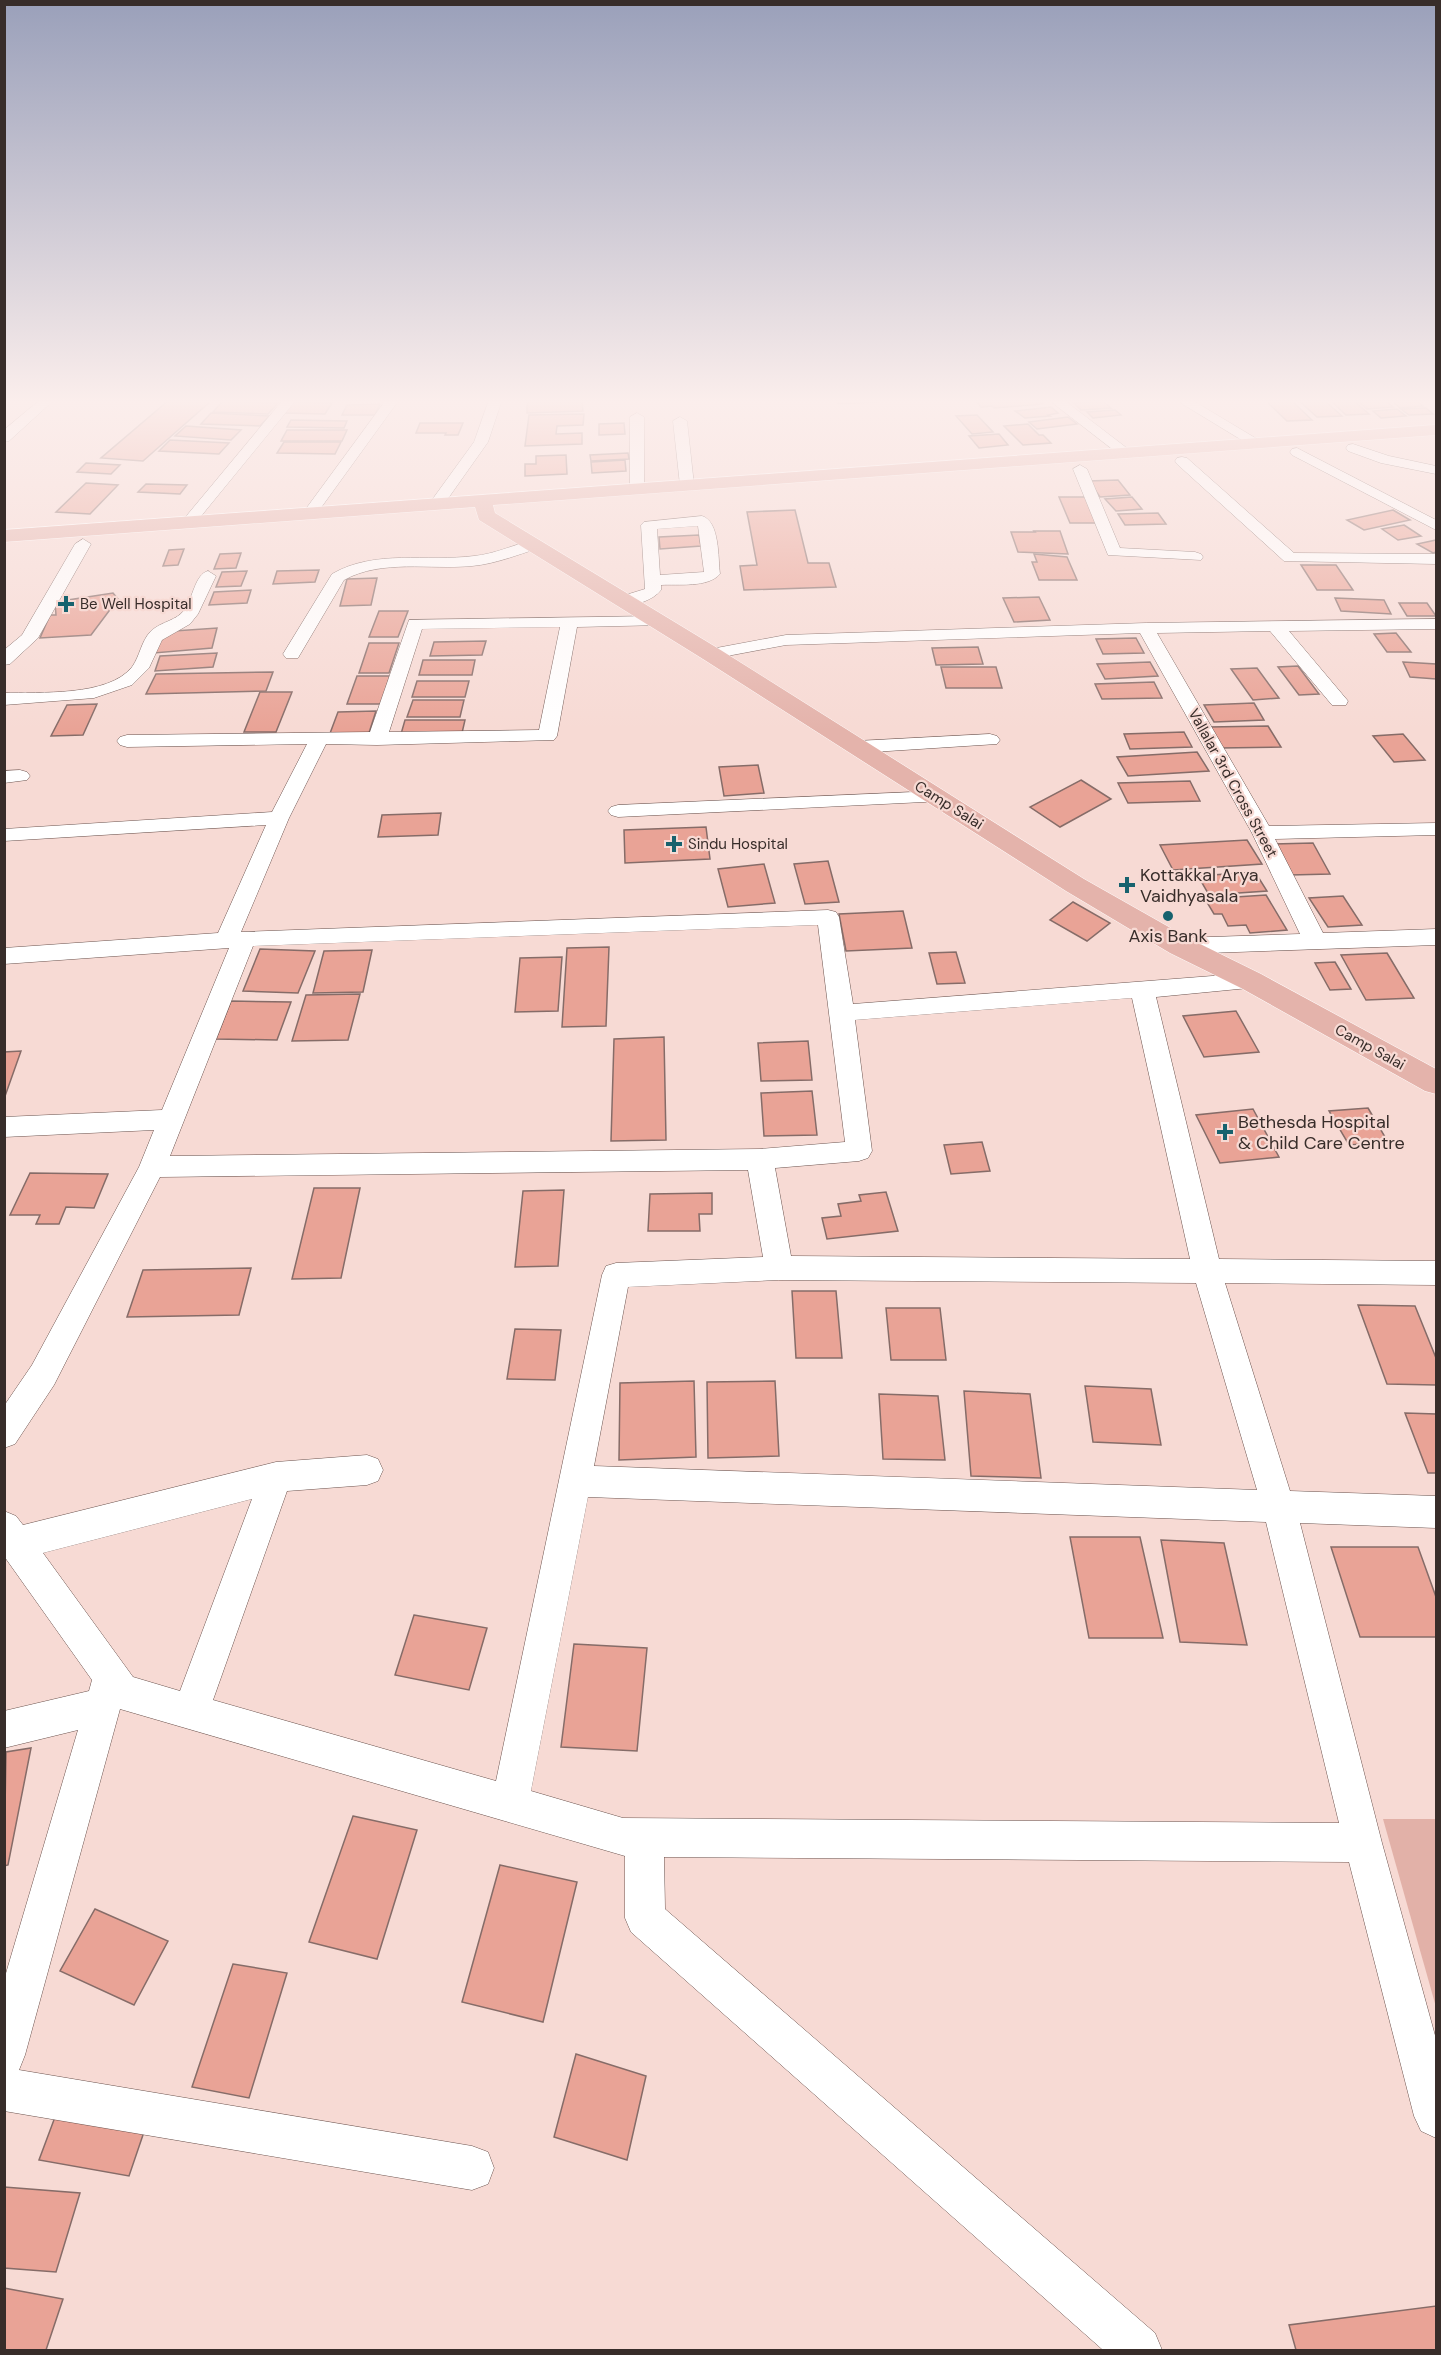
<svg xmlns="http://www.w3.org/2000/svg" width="1441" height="2355" font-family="'DM Sans',sans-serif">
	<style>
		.green { fill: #e2b1a8 }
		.building { fill: #e9a396; stroke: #866c68; stroke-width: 1.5 }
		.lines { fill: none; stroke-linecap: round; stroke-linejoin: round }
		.minor-casing { stroke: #6c544f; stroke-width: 1 }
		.primary-casing { stroke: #fff; stroke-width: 1 }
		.minor { fill: #fff; fill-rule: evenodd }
		.primary { fill: #e4b3ab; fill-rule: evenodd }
		.poi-dot { fill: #17626e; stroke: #f7dad4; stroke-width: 2 }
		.labels { text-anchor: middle; stroke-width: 4.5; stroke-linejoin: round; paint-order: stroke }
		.far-poi-label { font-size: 15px; fill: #382d2a; stroke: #f7dad4; text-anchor: start }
		.far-street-label { font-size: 15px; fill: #382d2a; stroke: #f7dad4 }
		.poi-label { font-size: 18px; fill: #382d2a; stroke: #f7dad4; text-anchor: start }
	</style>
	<rect width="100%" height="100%" fill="#f7dad4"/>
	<!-- green -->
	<path class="green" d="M1383 1819H1436V2007Z"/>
	<!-- building -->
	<g class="building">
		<path d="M169 400 211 401 143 461 101 458Z"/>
		<path d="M527 400 582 401 583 411 527 413Z"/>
		<path d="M836 400H876L877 402 838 404Z"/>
		<path d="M975 400H1039L1043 404 994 408 992 406 981 407Z"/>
		<path d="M1265 400H1291L1312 420 1287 421Z"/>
		<path d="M1298 400H1324L1342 416 1317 417Z"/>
		<path d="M1330 400H1353L1369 414 1346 415Z"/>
		<path d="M1357 400H1385L1393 407 1367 409Z"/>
		<path d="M1391 400H1416L1423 406 1400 408Z"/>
		<path d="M223 401 278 403 268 414 213 412Z"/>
		<path d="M1103 401 1111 408 1081 410 1074 403Z"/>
		<path d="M293 402 332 403 325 414 285 413Z"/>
		<path d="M380 404 375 415H342L347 405Z"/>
		<path d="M1051 407 1058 413 1048 415 1050 416 1025 418 1015 411Z"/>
		<path d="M1426 408 1433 414 1409 415 1401 409Z"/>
		<path d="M1397 409 1406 416 1381 418 1373 411Z"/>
		<path d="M1115 410 1121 415 1093 418 1087 412Z"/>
		<path d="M211 413 269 416 260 426 201 424Z"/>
		<path d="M584 414 583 425 557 426 556 434 582 433V444L525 446 529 415Z"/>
		<path d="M977 415 993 432 972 434 956 416Z"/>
		<path d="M1068 417 1077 424 1037 429 1029 422Z"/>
		<path d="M291 420 347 421 344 428 287 427Z"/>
		<path d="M420 423H463L458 435H445L446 433H416Z"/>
		<path d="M624 423 625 434 599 435V424Z"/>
		<path d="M1028 424 1039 435H1043L1051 443 1023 445 1004 426Z"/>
		<path d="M186 426 241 430 231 440 175 436Z"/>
		<path d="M287 430H347L342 441H281Z"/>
		<path d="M999 434 1008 445 979 448 969 436Z"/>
		<path d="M170 440 229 443 219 454 159 451Z"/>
		<path d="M284 442H341L335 454 277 453Z"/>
		<path d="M628 453 629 459 591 461 590 455Z"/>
		<path d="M566 455 567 474 525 476V464H536V456Z"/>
		<path d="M625 460 626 471 592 473 591 462Z"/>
		<path d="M86 463 120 465 111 474 77 472Z"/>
		<path d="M1118 480 1130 495 1100 497 1089 481Z"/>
		<path d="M86 483 118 485 90 514 56 512Z"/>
		<path d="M146 484 187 485 180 494 138 492Z"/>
		<path d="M1059 497H1086L1097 523H1070Z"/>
		<path d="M1132 497 1142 509 1116 511 1105 499Z"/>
		<path d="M795 510 808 563H829L836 587 744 590 740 566 757 565 747 512Z"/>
		<path d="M1393 510 1410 520 1364 530 1347 520Z"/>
		<path d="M1158 513 1166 524 1125 525 1118 514Z"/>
		<path d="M1404 525 1421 536 1398 540 1382 529Z"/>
		<path d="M1034 531H1060L1068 554 1018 552 1011 532H1035Z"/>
		<path d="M699 535 701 546 660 549 659 537Z"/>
		<path d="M1436 540V552L1433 553 1417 544Z"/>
		<path d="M184 549 178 565 163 566 169 550Z"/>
		<path d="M241 553 236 568 214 569 220 554Z"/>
		<path d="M1034 554 1067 557 1077 580H1039L1032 562H1037Z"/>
		<path d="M1301 565H1336L1353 590H1317Z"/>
		<path d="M319 570 315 582 273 584 277 571Z"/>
		<path d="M247 571 241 586 216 587 222 572Z"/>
		<path d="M377 578 371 605 340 606 347 579Z"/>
		<path d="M251 590 247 603 209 605 214 592Z"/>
		<path d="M113 593 118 599 91 635 40 638 50 615H56L55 602Z"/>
		<path d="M1039 597 1050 620 1014 622 1003 598Z"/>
		<path d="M1335 598 1384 600 1391 614 1341 611Z"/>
		<path d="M1399 603H1427L1436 616H1407Z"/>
		<path d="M379 611H408L398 637H369Z"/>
		<path d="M217 628 212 648 154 653 159 638 174 631Z"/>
		<path d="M1396 633 1411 652H1387L1374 634Z"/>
		<path d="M1136 638 1144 653 1103 654 1096 639Z"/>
		<path d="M486 641 482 655 430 656 434 642Z"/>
		<path d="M369 643H399L389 673H359Z"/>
		<path d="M978 647 983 664 936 665 932 648Z"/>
		<path d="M217 653 213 667 155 671 160 656Z"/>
		<path d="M423 660H475L472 675H419Z"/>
		<path d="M1150 662 1158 676 1105 679 1097 664Z"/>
		<path d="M1403 662 1436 664V679L1410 677Z"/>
		<path d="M1298 666 1319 694 1299 695 1278 667Z"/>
		<path d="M941 667H996L1002 688H946Z"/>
		<path d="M1257 668 1279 698 1253 700 1231 669Z"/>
		<path d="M273 672 266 691 146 694 156 674Z"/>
		<path d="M357 676H390L381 704H347Z"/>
		<path d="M417 681H469L465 697H412Z"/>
		<path d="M1154 682 1162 698 1102 699 1095 684Z"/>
		<path d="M260 692H292L276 732H244Z"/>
		<path d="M413 700H464L460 717H407Z"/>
		<path d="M1254 703 1264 720 1214 722 1204 705Z"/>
		<path d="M97 704 83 735 51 736 67 705Z"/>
		<path d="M376 711 368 736H329L338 712Z"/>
		<path d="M405 720H465L462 733 401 734Z"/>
		<path d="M1268 726 1281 747 1220 748 1209 727Z"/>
		<path d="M1184 732 1192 747 1130 749 1124 734Z"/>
		<path d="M1403 734 1425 760 1394 762 1373 736Z"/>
		<path d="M1197 752 1209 771 1128 776 1117 757Z"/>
		<path d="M758 765 764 793 724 796 719 767Z"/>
		<path d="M1081 780 1111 799 1060 827 1030 807Z"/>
		<path d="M1190 781 1200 801 1128 803 1118 783Z"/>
		<path d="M441 813 438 835 378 837 382 815Z"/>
		<path d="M706 827 710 859 625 863 624 830Z"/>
		<path d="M1247 840 1262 864 1173 870 1160 845Z"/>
		<path d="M1313 843 1330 874 1290 875 1274 844Z"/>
		<path d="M828 861 839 902 805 904 794 864Z"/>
		<path d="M764 864 775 903 728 907 718 869Z"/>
		<path d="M1255 872 1267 891 1209 895 1198 876Z"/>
		<path d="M1266 895 1287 930 1250 933 1246 925 1228 926 1222 914H1214L1205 899Z"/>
		<path d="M1343 896 1362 925 1328 927 1309 898Z"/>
		<path d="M1073 902 1110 923 1087 941 1050 920Z"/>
		<path d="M903 911 912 948 846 951 839 914Z"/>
		<path d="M609 947 606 1026 562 1027 567 948Z"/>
		<path d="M260 949 315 951 298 993 243 991Z"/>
		<path d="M372 950 363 992 313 993 324 951Z"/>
		<path d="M956 952 965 983 937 984 929 953Z"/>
		<path d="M1387 953 1414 998 1366 1000 1341 955Z"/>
		<path d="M562 957 558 1011 515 1012 520 958Z"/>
		<path d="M1335 962 1351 989 1330 990 1315 963Z"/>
		<path d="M360 994 348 1040 292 1041 306 995Z"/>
		<path d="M231 1001 291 1002 277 1040 216 1039Z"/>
		<path d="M1236 1011 1259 1052 1204 1057 1183 1016Z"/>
		<path d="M664 1037 666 1140 611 1141 614 1039Z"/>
		<path d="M808 1041 812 1080 761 1081 758 1043Z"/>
		<path d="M21 1051 4 1099V1052Z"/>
		<path d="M812 1091 817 1135 764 1136 761 1093Z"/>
		<path d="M1368 1108 1388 1142 1349 1145 1329 1111Z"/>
		<path d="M1253 1109 1279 1157 1220 1163 1196 1115Z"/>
		<path d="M982 1142 990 1171 951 1174 944 1145Z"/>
		<path d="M30 1173 108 1174 94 1208 66 1207 59 1224H36L40 1215H10Z"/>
		<path d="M314 1188H360L341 1278 292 1279Z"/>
		<path d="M564 1190 558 1266 515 1267 523 1191Z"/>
		<path d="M886 1192 898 1231 827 1239 822 1218 841 1216 838 1204 861 1201 859 1195Z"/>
		<path d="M712 1193V1214H699L700 1231H648L650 1194Z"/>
		<path d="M251 1268 239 1315 127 1317 143 1270Z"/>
		<path d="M792 1291H836L842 1358H796Z"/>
		<path d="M1358 1305 1415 1306 1436 1358V1385L1387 1384Z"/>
		<path d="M886 1308H940L946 1360H891Z"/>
		<path d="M515 1329 561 1330 555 1380 507 1379Z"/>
		<path d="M694 1381 696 1457 619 1460 620 1383Z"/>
		<path d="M775 1381 779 1456 708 1458 707 1382Z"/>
		<path d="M1085 1386 1151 1389 1161 1445 1093 1442Z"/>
		<path d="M964 1391 1030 1394 1041 1478 971 1476Z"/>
		<path d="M879 1394 938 1396 945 1460 883 1459Z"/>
		<path d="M1405 1413 1436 1414V1473H1428Z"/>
		<path d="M1070 1537H1140L1163 1638H1089Z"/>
		<path d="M1161 1540 1224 1543 1247 1645 1180 1642Z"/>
		<path d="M1331 1547H1418L1436 1597V1637H1360Z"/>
		<path d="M414 1615 487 1628 469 1690 395 1675Z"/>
		<path d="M574 1644 647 1648 637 1751 561 1747Z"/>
		<path d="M31 1748 8 1865 4 1866 6 1752Z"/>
		<path d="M353 1816 417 1830 377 1959 309 1942Z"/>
		<path d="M500 1865 577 1882 543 2022 462 2002Z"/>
		<path d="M95 1909 168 1941 134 2005 60 1971Z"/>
		<path d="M233 1964 287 1973 249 2098 192 2087Z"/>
		<path d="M576 2054 646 2076 627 2160 554 2137Z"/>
		<path d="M58 2109 146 2126 129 2176 39 2160Z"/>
		<path d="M4 2187 80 2193 56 2272 4 2268Z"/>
		<path d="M4 2288 63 2299 46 2350H4Z"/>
		<path d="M1436 2306V2350H1296L1289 2325Z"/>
	</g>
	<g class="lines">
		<!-- minor casing -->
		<g class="minor-casing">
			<g id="minor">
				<path d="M40 400H54L9 441 4 442V430Z"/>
				<path d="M283 400H296L193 526H183L180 523 183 520Z"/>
				<path d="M386 400H399L315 516H305L302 513 305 510Z"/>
				<path d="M489 400H502L488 442 442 507H432L429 504 474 442Z"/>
				<path d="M1049 400H1064L1132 452 1130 455H1120Z"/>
				<path d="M1176 400H1192L1262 442 1255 446 1250 445Z"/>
				<path d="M637 413 644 417V488L637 492 630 488V417Z"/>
				<path d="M680 417 687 421 694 485 687 489 680 485 673 421Z"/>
				<path d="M1353 444 1389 456 1436 466V474L1381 463 1348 451 1346 448 1348 445Z"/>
				<path d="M1297 448 1436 520V530L1292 455 1290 452 1292 449Z"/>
				<path d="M1182 457 1187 458 1294 553 1436 554V564L1284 561 1177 464 1175 461 1177 458Z"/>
				<path d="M1080 465 1087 469 1120 548 1195 552 1201 554 1203 557 1201 560 1108 555 1073 469Z"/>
				<path d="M702 516C720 521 718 558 720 574 708 588 678 584 661 585V590C654 600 631 608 619 605L617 601 619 597 645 589 641 525 644 522ZM698 526 704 572 660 575 657 529Z"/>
				<path d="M83 539 91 544 38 638 10 664 4 665V650L22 635 75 544Z"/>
				<path d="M533 540 539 542 541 545 539 548C517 555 495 564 472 566 430 570 382 559 344 580L298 658H286L283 654 332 574C375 549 427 562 474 556 495 554 513 545 533 540Z"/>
				<path d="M208 571 216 576 198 614 190 624 162 640 149 668 132 685 94 698 4 705V693C39 692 108 697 132 667 140 656 141 641 151 631 162 621 177 621 185 609 193 598 195 574 208 571Z"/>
				<path d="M657 616 663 617 666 621 663 625 577 627 557 736 554 740 377 745 326 744 289 818 241 932 828 910 836 912 839 917 853 1004 1251 973 1259 975 1263 981 1259 987 1156 997 1219 1259 1436 1261V1285L1225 1283 1290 1491 1436 1496V1528L1300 1523 1382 1843 1436 2039V2138L1421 2131 1414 2116 1349 1862 664 1857 665 1909 1155 2333 1162 2350H1103L631 1932 625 1918V1856L120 1709 25 2055 19 2070 472 2146 488 2152 494 2168 488 2184 472 2190 4 2111V1980L78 1730 4 1748V1711L89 1691 92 1680 4 1556V1511L16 1516 23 1525 276 1462 367 1455 378 1459 383 1470 378 1481 367 1485 287 1491 213 1700 496 1781 602 1275 606 1266 616 1263 763 1257 748 1170 160 1177 54 1385 15 1444 4 1448V1406L32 1365 139 1167 154 1130 4 1137V1117L162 1110 229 948 4 964V948L218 933 266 825 4 841V829L272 812 307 744 127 747 120 745 117 741 120 737 127 735 370 732 409 620ZM560 627 539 730 389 732 422 629ZM818 925 845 1142 760 1149 170 1156 253 946ZM1132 998 1190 1259 791 1256 775 1168 859 1161 868 1158 872 1151 855 1020ZM779 1280 1196 1283 1257 1490 594 1466 628 1287ZM588 1497 1266 1522 1339 1823 623 1818 531 1791ZM252 1499 180 1691 133 1677 43 1553Z"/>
				<path d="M1436 619V629L1289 631 1348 701 1346 705H1332L1270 631 1157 633 1269 826 1436 823V835L1275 839 1323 933 1436 929V945L1180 954 1172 951 1169 946 1172 941 1180 938 1300 934 1252 833 1140 633 786 645 711 659 705 658 702 654 705 650 711 649 786 635 1146 623Z"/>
				<path d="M990 734 997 736 1000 740 997 744 857 753 850 751 847 747 850 743 857 741Z"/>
				<path d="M20 770 27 772 30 776 27 780 4 783V771Z"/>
				<path d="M937 791 944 793 947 797 944 801 618 817 611 815 608 811 611 807 618 805Z"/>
			</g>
		</g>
		<!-- primary casing -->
		<g class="primary-casing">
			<path id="primary" d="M1436 425V435L493 505 495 513 719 649 1084 879 1190 939 1261 974 1436 1069V1094L1425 1091 1241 988 1170 953 1066 891 703 659 479 520 475 507 4 542V530Z"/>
		</g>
		<!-- minor -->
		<use href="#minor" class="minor"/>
		<!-- primary -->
		<use href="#primary" class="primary"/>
	</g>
	<!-- sky -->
	<linearGradient id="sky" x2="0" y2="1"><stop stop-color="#9aa0ba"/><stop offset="0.55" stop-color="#fbeeec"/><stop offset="1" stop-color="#fbeeec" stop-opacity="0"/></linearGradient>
	<rect width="1441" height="730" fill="url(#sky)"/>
	<!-- markers -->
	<g class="poi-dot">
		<path d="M63 595h6v6h6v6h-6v6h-6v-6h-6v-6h6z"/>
		<path d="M671 835h6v6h6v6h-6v6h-6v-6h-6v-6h6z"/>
		<path d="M1124 876h6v6h6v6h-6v6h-6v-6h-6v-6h6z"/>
		<circle cx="1168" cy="916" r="6"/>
		<path d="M1222 1123h6v6h6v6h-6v6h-6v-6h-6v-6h6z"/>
	</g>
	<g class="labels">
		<!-- far-poi labels -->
		<g class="far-poi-label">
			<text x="80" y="609">Be Well Hospital</text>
			<text x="688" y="849">Sindu Hospital</text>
		</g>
		<!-- far-street labels -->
		<g class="far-street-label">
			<text transform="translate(1233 783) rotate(61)" y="5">Vallalar 3rd Cross Street</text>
			<text transform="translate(949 805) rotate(32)" y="5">Camp Salai</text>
			<text transform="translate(1370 1047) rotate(29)" y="5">Camp Salai</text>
		</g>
		<!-- poi labels -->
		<g class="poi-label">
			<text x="1140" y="881">Kottakkal Arya<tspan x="1140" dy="21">Vaidhyasala</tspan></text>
			<text x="1168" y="942" text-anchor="middle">Axis Bank</text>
			<text x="1238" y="1128">Bethesda Hospital<tspan x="1238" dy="21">&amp; Child Care Centre</tspan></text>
		</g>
	</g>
	<!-- border -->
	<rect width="1441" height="2355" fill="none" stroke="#382d2a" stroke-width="12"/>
</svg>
